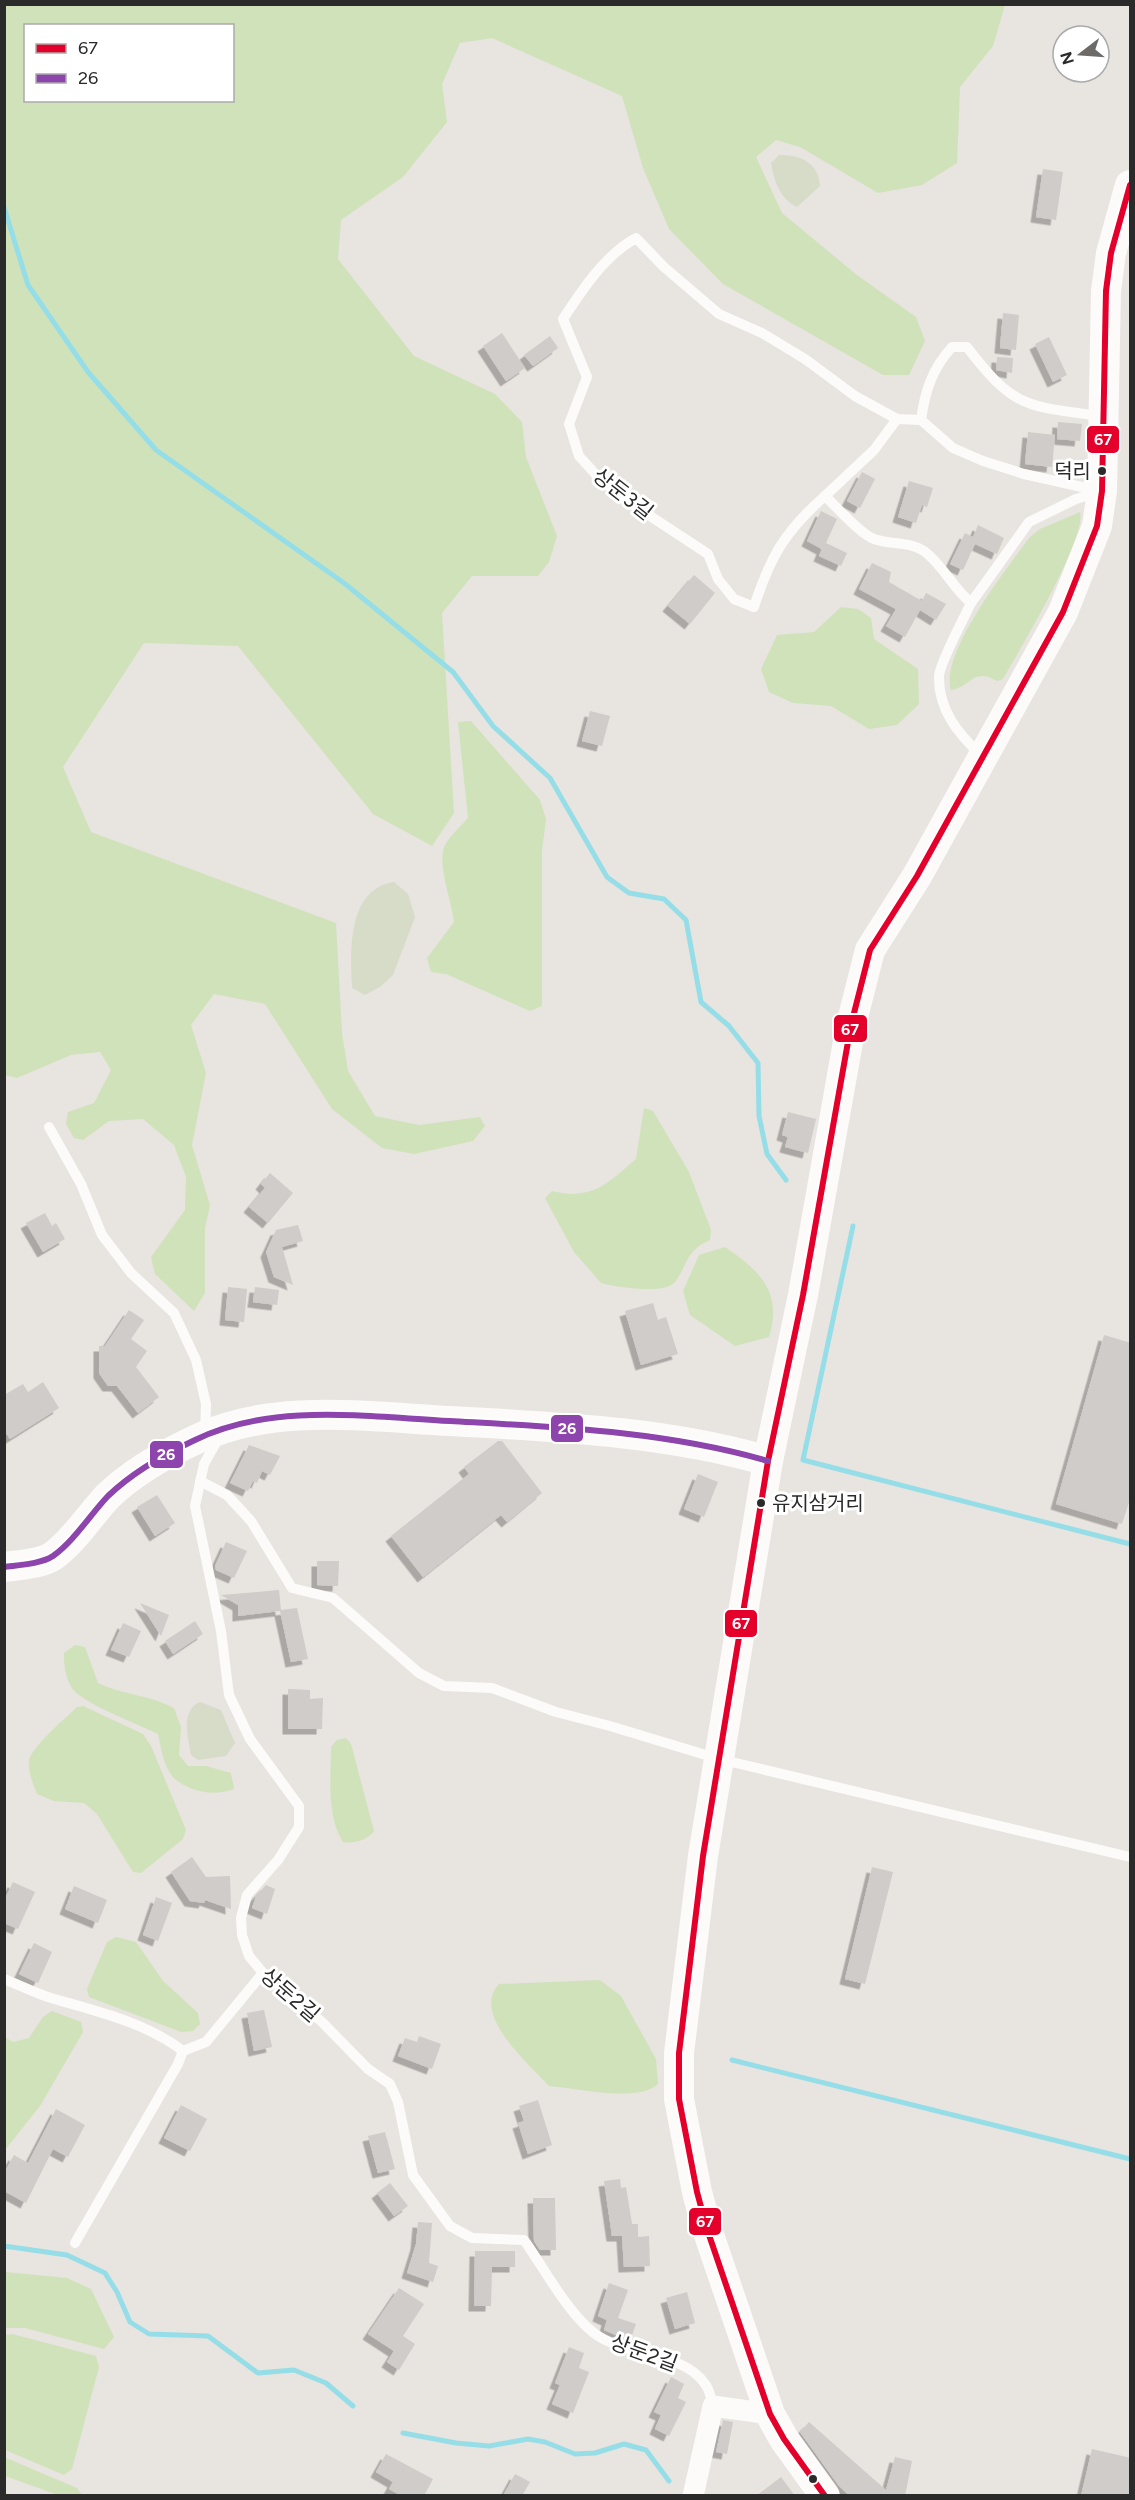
<svg xmlns="http://www.w3.org/2000/svg" width="1135" height="2500" font-family="Figtree,'Noto Sans KR',sans-serif">
	<style>
		.green { fill: #d0e2ba; fill-rule: evenodd }
		.cemetery { fill: #d7dcc8 }
		.lines { fill: none; stroke-linecap: round; stroke-linejoin: round }
		.stream { stroke: #95dee8; stroke-width: 5 }
		.building { fill: #cfccc9; filter: url(#shadow) }
		.lane { stroke: #fcfbfa; stroke-width: 10 }
		.street { stroke: #fcfbfa; stroke-width: 21 }
		.secondary { stroke: #fcfbfa; stroke-width: 30 }
		.bus-1-casing { stroke: #fff; stroke-width: 10 }
		.bus-2-casing { stroke: #fff; stroke-width: 10 }
		.bus-1 { stroke: #e4002b; stroke-width: 6 }
		.bus-2 { stroke: #8e44ad; stroke-width: 6 }
		.bus-dot { fill: #2a2a2a; stroke: #fff; stroke-width: 2 }
		.labels { text-anchor: middle; stroke-width: 6; stroke-linejoin: round; paint-order: stroke }
		.bus-label { font-size: 20px; fill: #2a2a2a; stroke: #fff; text-anchor: end }
		.street-label { font-size: 21px; fill: #2a2a2a; stroke: #fff }
		.line-badge { stroke: #fff; stroke-width: 2 }
		.badge-label { font-size: 16px; text-anchor: middle; font-weight: bold; fill: #fff }
	</style>
	<defs>
		<filter id="shadow"><feDropShadow dx="-5.5" dy="5.5" stdDeviation="0" flood-color="#0004"/></filter>
	</defs>
	<rect width="100%" height="100%" fill="#e8e4e0"/>
	<!-- green -->
	<g class="green">
		<path d="M4 5H1005L993 46 960 87 957 163 922 185 878 193 800 147 776 140 756 157 782 213 857 275 916 317 925 341 909 375H883L723 284 669 229 643 168 622 96 492 38 460 43 442 84 447 122 403 177 341 220 338 259 414 356 495 394 522 422 526 457 557 536 549 562 538 576H472L442 613 454 813 432 846 373 814 238 646 144 643 63 767 91 832 336 923 342 1033 348 1071 375 1116 419 1125 480 1117 485 1126 473 1141 414 1154 382 1148 332 1109 265 1004 214 994 191 1025 206 1073 192 1145 210 1205 205 1228V1293L194 1311 155 1274 151 1257 185 1210 186 1177 174 1145 143 1119 109 1121 83 1140 74 1138 66 1124 68 1112 94 1103 111 1070 100 1052 71 1055 17 1078 5 1075ZM26 26H232V100H26Z"/>
		<path d="M1080 512C1087 538 1019 651 1003 679L997 681C972 667 972 687 951 690 939 654 1008 567 1030 537L1040 529Z"/>
		<path d="M841 607 858 609 871 618 874 639 918 669 919 704 897 725 869 729 831 706 793 703 769 692 761 669 777 635 814 632Z"/>
		<path d="M471 721 540 800 546 819 542 851V1006L530 1011 446 974 431 972 427 958 454 922C452 901 435 860 446 843 452 834 461 826 468 818L458 722Z"/>
		<path d="M644 1108 653 1111 689 1172 711 1230 710 1240C685 1251 689 1263 675 1282 665 1295 616 1287 601 1283L574 1252 545 1198 552 1191C592 1201 608 1183 636 1159Z"/>
		<path d="M725 1247C760 1270 783 1294 769 1337L735 1346 690 1315 683 1291 699 1255Z"/>
		<path d="M75 1645 85 1647 98 1683C123 1695 150 1695 174 1708L181 1727 179 1755 188 1766H206L231 1773 234 1789C215 1796 192 1793 175 1779 164 1769 161 1748 158 1734 138 1724 83 1704 72 1688 65 1677 64 1665 64 1653Z"/>
		<path d="M83 1706 143 1734 151 1746 186 1830 183 1839 141 1873 133 1872 97 1814 84 1803 54 1801 37 1794C33 1783 28 1773 29 1761 30 1748 66 1718 77 1707Z"/>
		<path d="M346 1738 351 1744 374 1831C368 1840 354 1844 343 1842 326 1815 331 1778 331 1747L337 1740Z"/>
		<path d="M116 1937 136 1942 163 1981 198 2013 200 2024 193 2031 181 2032 89 1997 87 1989 107 1942Z"/>
		<path d="M600 1980 621 1996 656 2059 658 2084C638 2103 577 2088 549 2086 529 2064 470 2014 499 1984Z"/>
		<path d="M52 2011 81 2022 83 2032 40 2106 5 2150V2037L13 2042 29 2038 43 2017Z"/>
		<path d="M5 2272 67 2278 91 2289 114 2337 104 2349 25 2328H5Z"/>
		<path d="M12 2334 96 2356 99 2367 72 2469 64 2475 5 2450V2335Z"/>
		<path d="M4 2457 77 2488 82 2495H58L5 2476Z"/>
	</g>
	<!-- cemetery -->
	<g class="cemetery">
		<path d="M779 155C802 155 818 163 820 186L797 207C780 199 774 181 771 163Z"/>
		<path d="M394 882 408 894 415 917 393 975 380 987 365 995 352 988C350 951 347 889 394 882Z"/>
		<path d="M200 1702 221 1710 235 1743 226 1756 198 1760 191 1755C188 1736 180 1711 200 1702Z"/>
	</g>
	<g class="lines">
		<!-- stream -->
		<g class="stream">
			<path d="M4 207 28 285 88 372 156 450 344 583 453 672 493 726 550 778 607 877 629 893 664 899 686 920 701 1002 729 1026 758 1063 759 1116 767 1154 786 1180"/>
			<path d="M853 1226 803 1460 1130 1544"/>
			<path d="M732 2060 1130 2159"/>
			<path d="M4 2246 67 2255 105 2273 117 2292 130 2322 149 2334 208 2336 258 2373 294 2370 326 2383 353 2406"/>
			<path d="M403 2433 456 2443 489 2446 528 2439 545 2442 575 2454 595 2453 624 2444 646 2450 669 2481"/>
		</g>
	</g>
	<!-- building -->
	<g class="building">
		<path d="M1043 169 1063 172 1056 220 1036 217Z"/>
		<path d="M1003 313 1019 315 1016 350 1000 348Z"/>
		<path d="M502 333 525 368 506 381 483 346Z"/>
		<path d="M550 336 558 348 533 366 524 355Z"/>
		<path d="M1049 337 1067 375 1053 382 1035 344Z"/>
		<path d="M997 357 1013 358 1012 373 996 370Z"/>
		<path d="M1058 422 1082 424 1080 441 1057 439Z"/>
		<path d="M1028 432 1055 435 1052 467 1025 464Z"/>
		<path d="M862 472 875 479 860 508 847 501Z"/>
		<path d="M909 481 933 488 927 507 922 505 916 523 898 517Z"/>
		<path d="M821 511 837 519 826 543 847 553 841 566 819 556 822 549 807 541Z"/>
		<path d="M978 525 1004 538 997 554 975 544 963 570 950 564 965 533 973 537Z"/>
		<path d="M872 563 891 572 889 582 922 601 926 593 946 604 936 620 920 610 905 637 886 626 896 609 859 589Z"/>
		<path d="M694 575 715 593 690 624 668 606Z"/>
		<path d="M590 711 610 716 602 746 582 741Z"/>
		<path d="M788 1112 816 1119 808 1153 785 1147 788 1137 782 1135Z"/>
		<path d="M270 1173 293 1193 268 1223 249 1207 265 1188 261 1184Z"/>
		<path d="M45 1213 52 1226 56 1223 65 1239 43 1252 26 1223Z"/>
		<path d="M298 1225 303 1241 282 1247 293 1285 274 1277 266 1252 276 1230Z"/>
		<path d="M228 1287 247 1289 244 1322 225 1320Z"/>
		<path d="M255 1287 279 1290 277 1305 253 1302Z"/>
		<path d="M653 1303 658 1320 666 1317 678 1354 641 1365 625 1311Z"/>
		<path d="M129 1310 144 1320 131 1339 147 1351 136 1367 159 1397 138 1413 117 1386H108L99 1373V1346H105Z"/>
		<path d="M1104 1335 1131 1343V1496L1122 1524 1056 1504Z"/>
		<path d="M43 1382 59 1408 10 1439 4 1430V1395L23 1384 28 1392Z"/>
		<path d="M498 1441H502L542 1493 507 1522 501 1515 423 1577 391 1536 469 1474 464 1467Z"/>
		<path d="M249 1445 280 1456 270 1475 262 1471 257 1483 253 1481 248 1491 230 1483Z"/>
		<path d="M698 1474 718 1482 704 1517 684 1509Z"/>
		<path d="M157 1495 175 1523 155 1536 137 1507Z"/>
		<path d="M226 1542 247 1551 234 1578 216 1570 215 1566Z"/>
		<path d="M317 1561H339L338 1586 317 1585Z"/>
		<path d="M279 1590 281 1610 297 1608 308 1659 291 1662 280 1611 238 1616V1605L221 1595Z"/>
		<path d="M140 1603 169 1615 161 1636Z"/>
		<path d="M195 1621 203 1634 173 1654 165 1641Z"/>
		<path d="M123 1623 141 1631 129 1657 111 1650Z"/>
		<path d="M288 1689 310 1690V1699L323 1698 322 1729H288Z"/>
		<path d="M192 1857 206 1877 230 1876 231 1909 205 1900 204 1903 190 1901 171 1872Z"/>
		<path d="M872 1867 893 1872 865 1984 845 1979Z"/>
		<path d="M13 1882 35 1892 18 1929 4 1923V1901Z"/>
		<path d="M266 1885 275 1889 267 1914 252 1908 256 1896Z"/>
		<path d="M74 1886 107 1900 98 1923 65 1909Z"/>
		<path d="M156 1897 172 1903 158 1941 143 1935Z"/>
		<path d="M34 1943 52 1952 38 1983 19 1974Z"/>
		<path d="M264 2010 272 2047 254 2051 247 2013Z"/>
		<path d="M419 2036 441 2044 432 2069 398 2056 405 2038 417 2042Z"/>
		<path d="M538 2100 552 2145 528 2154 518 2123 524 2121 519 2106Z"/>
		<path d="M181 2105 207 2119 190 2151 164 2138Z"/>
		<path d="M56 2109 85 2125 68 2157 53 2149 26 2203 4 2191V2173L14 2155 28 2163Z"/>
		<path d="M385 2132 395 2169 378 2173 368 2136Z"/>
		<path d="M620 2179 621 2188 626 2187 632 2224H638V2237L649 2236 650 2266 624 2267 622 2236H612L604 2181Z"/>
		<path d="M390 2183 408 2206 394 2216 377 2193Z"/>
		<path d="M533 2198H555L556 2250H540L534 2241Z"/>
		<path d="M418 2222 432 2223 429 2263 438 2266 433 2282 407 2273 416 2244Z"/>
		<path d="M475 2251H515V2267H492L491 2306H474Z"/>
		<path d="M609 2283 628 2290 618 2318 636 2324 630 2341 604 2330 607 2320 598 2316Z"/>
		<path d="M399 2288 424 2304 403 2336 415 2344 399 2370 387 2362 394 2351 368 2334Z"/>
		<path d="M687 2292 695 2323 675 2329 666 2298Z"/>
		<path d="M569 2347 584 2353 579 2368 589 2372 573 2413 552 2404 560 2385 555 2383Z"/>
		<path d="M671 2377 684 2384 678 2398 686 2402 669 2436 655 2429 661 2415 654 2412Z"/>
		<path d="M723 2420 733 2422 727 2454 716 2452Z"/>
		<path d="M809 2422 886 2490 895 2457 912 2461 905 2496H850L839 2486 800 2432Z"/>
		<path d="M1092 2449 1131 2458V2496H1081Z"/>
		<path d="M386 2454 433 2479 424 2496H402L389 2489 393 2482 376 2472Z"/>
		<path d="M515 2474 530 2482 522 2496H503Z"/>
		<path d="M781 2477 795 2496H756Z"/>
	</g>
	<g class="lines">
		<!-- lane -->
		<g class="lane">
			<path d="M921 420C925 391 932 369 952 347H967C1014 409 1027 406 1100 416"/>
			<path d="M825 496 874 450 897 419"/>
			<path d="M971 603 1029 522 1076 499 1099 492"/>
			<path d="M981 755C958 734 938 709 939 676 940 662 964 618 971 603 952 587 943 565 924 551 908 541 890 545 874 539 860 534 836 506 825 496 785 531 770 557 754 607L734 599 718 579 708 554 632 504 599 478 579 456 569 424 587 377 563 319C582 290 605 255 636 238L664 267 719 314 762 333 805 359 855 396 897 419 921 420 953 448 983 461 1024 474 1100 491"/>
			<path d="M49 1127 81 1184 102 1235 131 1273 174 1313 196 1360 206 1404 205 1434"/>
			<path d="M218 1439 204 1464 195 1506 221 1631 229 1695 250 1739 299 1806V1827L278 1860 247 1895 241 1918 242 1935 249 1956 263 1973 322 2022 368 2069 390 2084 398 2102 413 2175 450 2226 472 2238 524 2240C544 2268 567 2312 594 2333 625 2357 683 2351 705 2384 710 2390 711 2399 713 2406"/>
			<path d="M200 1481 227 1495 251 1521 292 1588 333 1598 419 1673 444 1686 492 1688 556 1712 610 1726 719 1759 1130 1857"/>
			<path d="M4 1979C19 1985 33 1992 48 1997 94 2011 144 2021 183 2051L206 2042 263 1973"/>
			<path d="M75 2243 178 2064 183 2051"/>
		</g>
		<!-- street -->
		<path class="street" d="M693 2496 713 2406 770 2414"/>
		<!-- secondary -->
		<g class="secondary">
			<path d="M4 1567C19 1565 41 1564 53 1556 74 1541 90 1515 108 1496 133 1472 165 1454 195 1440 272 1402 368 1417 450 1421 557 1427 665 1431 768 1461"/>
			<path d="M825 2496 784 2439 770 2414 707 2229 697 2192 679 2099V2053L703 1856 768 1461 803 1295 851 1025 870 950 917 876 1063 612 1097 526 1102 491 1106 291 1111 253 1130 185"/>
		</g>
		<!-- bus-1 casing -->
		<g class="bus-1-casing">
			<path id="bus-1" d="M825 2496 784 2439 770 2414 707 2229 697 2192 679 2099V2053L703 1856 768 1461 803 1295 851 1025 870 950 917 876 1063 612 1097 526 1102 491 1106 291 1111 253 1130 185"/>
		</g>
		<!-- bus-2 casing -->
		<g class="bus-2-casing">
			<path id="bus-2" d="M4 1567C19 1565 41 1564 53 1556 74 1541 90 1515 108 1496 133 1472 165 1454 195 1440 272 1402 368 1417 450 1421 557 1427 665 1431 768 1461"/>
		</g>
		<!-- bus-1 -->
		<use href="#bus-1" class="bus-1"/>
		<!-- bus-2 -->
		<use href="#bus-2" class="bus-2"/>
	</g>
	<!-- markers -->
	<g class="bus-dot">
		<circle cx="1102" cy="471" r="5"/>
		<circle cx="761" cy="1503" r="5"/>
		<circle cx="813" cy="2479" r="5"/>
	</g>
	<g class="labels">
		<!-- bus labels -->
		<g class="bus-label">
			<text x="1091" y="478">덕리</text>
			<text x="772" y="1510" text-anchor="start">유지삼거리</text>
		</g>
		<!-- street labels -->
		<g class="street-label">
			<text transform="translate(623 494) rotate(38)" y="7">상둔3길</text>
			<text transform="translate(290 1995) rotate(41)" y="7">상둔2길</text>
			<text transform="translate(644 2353) rotate(20)" y="7">상둔2길</text>
		</g>
	</g>
	<g class="line-badge">
		<rect x="1086" y="425" width="34" height="29" rx="6" fill="#e4002b"/>
		<rect x="833" y="1014" width="35" height="29" rx="6" fill="#e4002b"/>
		<rect x="550" y="1414" width="34" height="29" rx="6" fill="#8e44ad"/>
		<rect x="149" y="1440" width="35" height="29" rx="6" fill="#8e44ad"/>
		<rect x="724" y="1609" width="34" height="29" rx="6" fill="#e4002b"/>
		<rect x="688" y="2207" width="34" height="29" rx="6" fill="#e4002b"/>
	</g>
	<g class="badge-label">
		<text x="1103" y="445">67</text>
		<text x="850" y="1035">67</text>
		<text x="567" y="1434">26</text>
		<text x="166" y="1460">26</text>
		<text x="741" y="1629">67</text>
		<text x="705" y="2227">67</text>
	</g>
	<!-- border -->
	<rect width="1135" height="2500" fill="none" stroke="#2a2a2a" stroke-width="12"/>
	<!-- legend -->
	<rect x="24" y="24" width="210" height="78" fill="#ffffff" stroke="#aaaaaa" stroke-width="1.5"/>
	<rect x="36" y="44" width="30" height="9" fill="#e4002b" stroke="#aaaaaa" stroke-width="1.5"/>
	<text x="78" y="54" font-size="18" fill="#2a2a2a">67</text>
	<rect x="36" y="74" width="30" height="9" fill="#8e44ad" stroke="#aaaaaa" stroke-width="1.5"/>
	<text x="78" y="84" font-size="18" fill="#2a2a2a">26</text>
	<!-- north arrow -->
	<g transform="translate(1081 54) rotate(253)"><circle r="28" fill="#ffffff" stroke="#aaaaaa" stroke-width="1.5"/>
	<path d="M0-4.5L10 22L0 15L-10 22Z" fill="#6c6b6a"/>
	<text y="-9" font-size="16" font-weight="bold" text-anchor="middle" fill="#2a2a2a">N</text>
	</g>
</svg>
